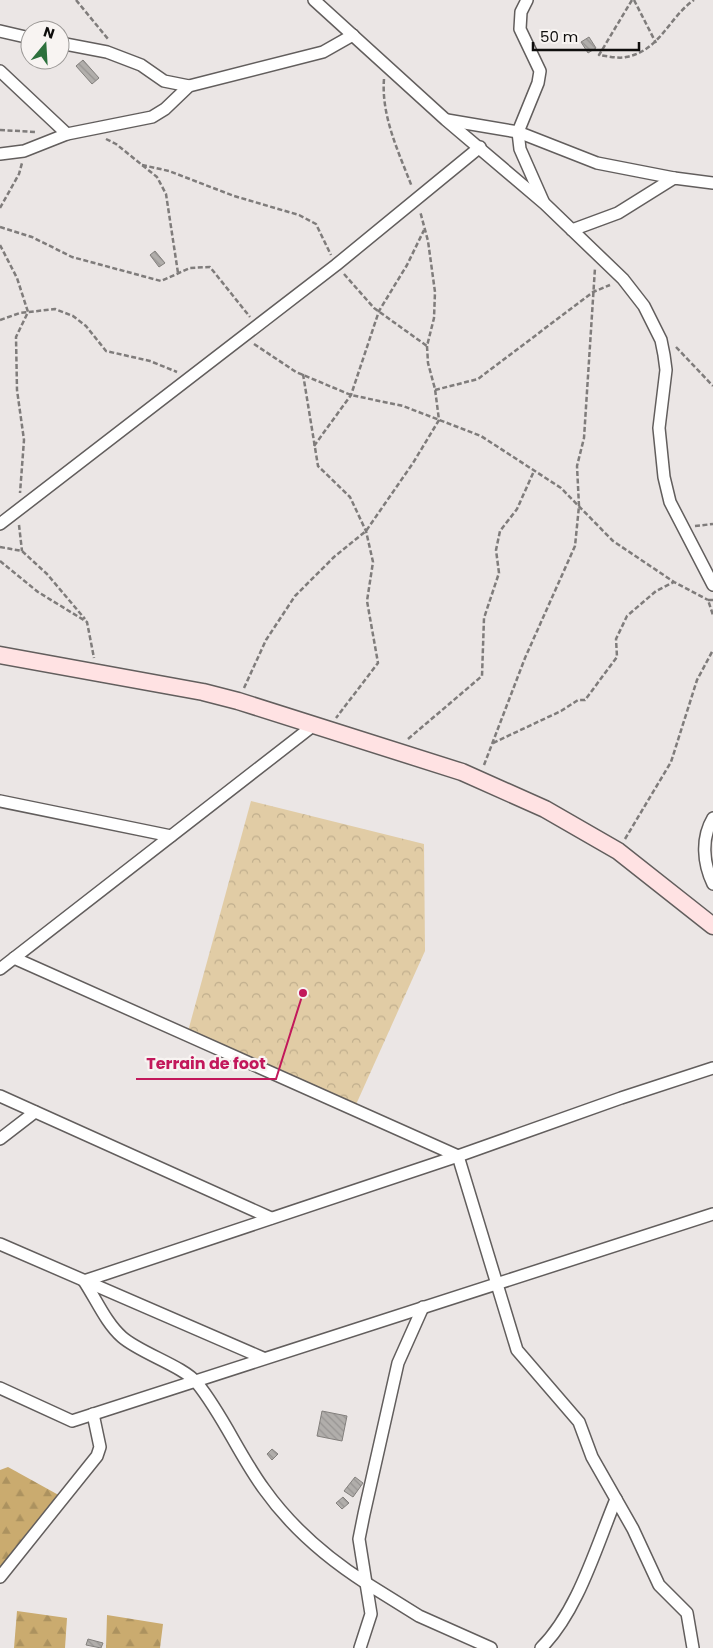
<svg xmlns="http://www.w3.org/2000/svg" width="713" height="1648" font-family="Poppins,sans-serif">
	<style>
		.forest { fill: url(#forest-firs) }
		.park { fill: url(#park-crowns) }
		.building { fill: url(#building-back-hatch); stroke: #83807d }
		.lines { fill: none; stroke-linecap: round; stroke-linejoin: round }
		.street-casing { stroke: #625e5d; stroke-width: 14 }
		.secondary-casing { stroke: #625e5d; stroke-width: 19 }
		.path { stroke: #7f7c7b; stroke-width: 2.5; stroke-dasharray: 5 2.5; stroke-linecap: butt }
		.street { stroke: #fff; stroke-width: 11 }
		.secondary { stroke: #ffe2e3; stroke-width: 16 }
		.leader { fill: none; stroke: #c2185b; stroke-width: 2 }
		.callout-dot { fill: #c2185b; stroke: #f8f4f2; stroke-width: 2 }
		.callout-label { font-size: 16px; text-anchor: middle; font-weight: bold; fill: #c2185b; stroke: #f8f4f2; stroke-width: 4.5; stroke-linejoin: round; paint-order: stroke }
	</style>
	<defs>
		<pattern id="forest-firs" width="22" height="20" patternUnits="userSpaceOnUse" patternTransform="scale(1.25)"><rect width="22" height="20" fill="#caab6f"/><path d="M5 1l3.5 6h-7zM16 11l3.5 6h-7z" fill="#ac925f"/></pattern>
		<pattern id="park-crowns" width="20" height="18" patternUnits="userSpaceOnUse" patternTransform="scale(1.25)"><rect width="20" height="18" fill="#e1cca5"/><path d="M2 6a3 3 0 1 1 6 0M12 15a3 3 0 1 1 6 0" fill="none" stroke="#c0ae8d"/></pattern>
		<pattern id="building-back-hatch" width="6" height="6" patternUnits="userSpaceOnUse" patternTransform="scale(1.25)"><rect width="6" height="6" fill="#b1aeab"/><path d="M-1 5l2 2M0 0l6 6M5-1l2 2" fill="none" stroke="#979492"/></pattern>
	</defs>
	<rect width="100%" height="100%" fill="#ebe6e5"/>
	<!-- forest -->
	<g class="forest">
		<path d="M8 1467 64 1498 0 1577V1470Z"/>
		<path d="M17 1611 67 1618 65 1648H14Z"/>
		<path d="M107 1615 163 1624 160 1648H106Z"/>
	</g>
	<!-- park -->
	<path class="park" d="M251 801 424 844 425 951 354 1109 187 1035Z"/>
	<!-- building -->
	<g class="building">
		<path d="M589 37 596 48 588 53 581 42Z"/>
		<path d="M83 60 99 78 92 84 76 66Z"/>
		<path d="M155 251 165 263 159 267 150 255Z"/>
		<path d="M322 1411 347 1416 342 1441 317 1436Z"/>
		<path d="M272 1449 278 1454 272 1460 267 1454Z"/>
		<path d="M355 1477 363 1483 353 1497 344 1491Z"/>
		<path d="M343 1497 349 1503 342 1509 336 1503Z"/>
		<path d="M88 1639 103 1643 101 1648 86 1645Z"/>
	</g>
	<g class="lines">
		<!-- street casing -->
		<g class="street-casing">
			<g id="street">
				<path d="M314 0 446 120 545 204 623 279 644 306 661 340 664 355 666 370 659 428 664 477 670 502 713 585"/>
				<path d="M527 0 521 12 520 29 540 71 538 83 518 132 520 149 543 201"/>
				<path d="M0 31 30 38"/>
				<path d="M60 43 107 52 141 65 164 81 189 86"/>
				<path d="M0 71 67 134"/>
				<path d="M447 120 518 132 597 163 674 178"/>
				<path d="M0 154 24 151 67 134 152 117 165 109 189 86 323 52 353 35"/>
				<path d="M572 230 618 213 674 178 713 183"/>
				<path d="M0 524 336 265 480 147"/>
				<path d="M0 801 171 836"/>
				<path d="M713 818C701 838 703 863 713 884"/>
				<path d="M14 958 458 1156 517 1350 579 1422 592 1457 633 1529 659 1585 687 1613 693 1648"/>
				<path d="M0 969 314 725"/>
				<path d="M0 1096 271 1218"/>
				<path d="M0 1139 35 1112"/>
				<path d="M0 1244 263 1358"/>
				<path d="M423 1307 398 1363 364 1514 359 1539 366 1583C327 1558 291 1527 264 1489 239 1455 223 1415 197 1383 183 1366 140 1353 122 1337 106 1323 96 1299 84 1281L458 1156 621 1098 713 1068"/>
				<path d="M0 1388 72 1421 713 1214"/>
				<path d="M0 1577 97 1456 100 1447 93 1414"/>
				<path d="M360 1648 371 1614 366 1583 419 1616 491 1648"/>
				<path d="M541 1648C578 1611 596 1547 616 1499"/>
			</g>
		</g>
		<!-- secondary casing -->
		<g class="secondary-casing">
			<path id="secondary" d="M0 655 203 692 238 701 462 772 545 809 618 851 713 926"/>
		</g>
		<!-- path -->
		<g class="path">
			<path d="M76 0 108 39"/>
			<path d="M632 0 599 55C607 56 619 59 626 57 660 51 669 17 694 0"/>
			<path d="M634 0 656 43"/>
			<path d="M384 79C381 116 399 153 412 187"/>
			<path d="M0 130 36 132"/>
			<path d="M106 139 116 144 157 177 166 194 178 273"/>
			<path d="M142 165 169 171 234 196 299 215 316 224 331 255"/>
			<path d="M0 208 19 174 22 163"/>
			<path d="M0 227 32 237 72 257 161 281 190 268 210 267 250 317"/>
			<path d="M0 245 17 278 28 312 16 337 17 390 24 440 20 493"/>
			<path d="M344 274 374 308 427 346"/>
			<path d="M0 320 20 313 55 309 73 316 86 326 106 351 150 361 177 372"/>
			<path d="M254 344 296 372 351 395 403 406 481 436 561 488 613 541 674 582 708 600"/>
			<path d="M676 347 713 386"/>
			<path d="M303 374 318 466 350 497 366 531 373 562 367 601 378 663 336 718"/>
			<path d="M435 390 478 379 593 292 610 285"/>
			<path d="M314 446 351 395 379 311 407 265 424 230"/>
			<path d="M19 525 22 551"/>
			<path d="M695 526 713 524"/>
			<path d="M0 547 22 551 47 574 85 619"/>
			<path d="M0 561 38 592 87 622 94 658"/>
			<path d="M713 600H708L713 615"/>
			<path d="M244 688 266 640 295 596 334 557 366 531 413 463 439 420 435 389 428 363 427 346 434 318 435 292 428 241 420 211"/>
			<path d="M408 739 482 676 484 618 499 573 496 550 500 531 517 509 534 471"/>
			<path d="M493 743 561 711 578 700H585L617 657 616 639 627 616 656 591 674 582"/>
			<path d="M484 765 525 658 575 546 579 506 577 466 584 438 595 268"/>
			<path d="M625 839 671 762 697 680 713 650"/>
		</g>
		<!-- street -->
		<use href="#street" class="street"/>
		<!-- secondary -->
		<use href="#secondary" class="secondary"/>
	</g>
	<!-- callouts -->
	<path class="leader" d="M303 993L276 1079H136"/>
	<circle class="callout-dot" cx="303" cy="993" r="5"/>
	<g class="callout-label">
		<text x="206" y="1069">Terrain de foot</text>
	</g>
	<!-- north arrow -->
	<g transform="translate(45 45) rotate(18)"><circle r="24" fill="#f8f4f2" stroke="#9b9896"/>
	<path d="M0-4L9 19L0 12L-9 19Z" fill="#2d713d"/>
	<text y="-8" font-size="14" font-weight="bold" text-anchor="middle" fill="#0f0e0d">N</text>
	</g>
	<!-- scale -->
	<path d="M533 42v8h106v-8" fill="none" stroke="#0f0e0d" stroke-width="2.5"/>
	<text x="540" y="42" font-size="15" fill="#0f0e0d" stroke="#f8f4f2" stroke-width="4" paint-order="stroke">50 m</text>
</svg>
